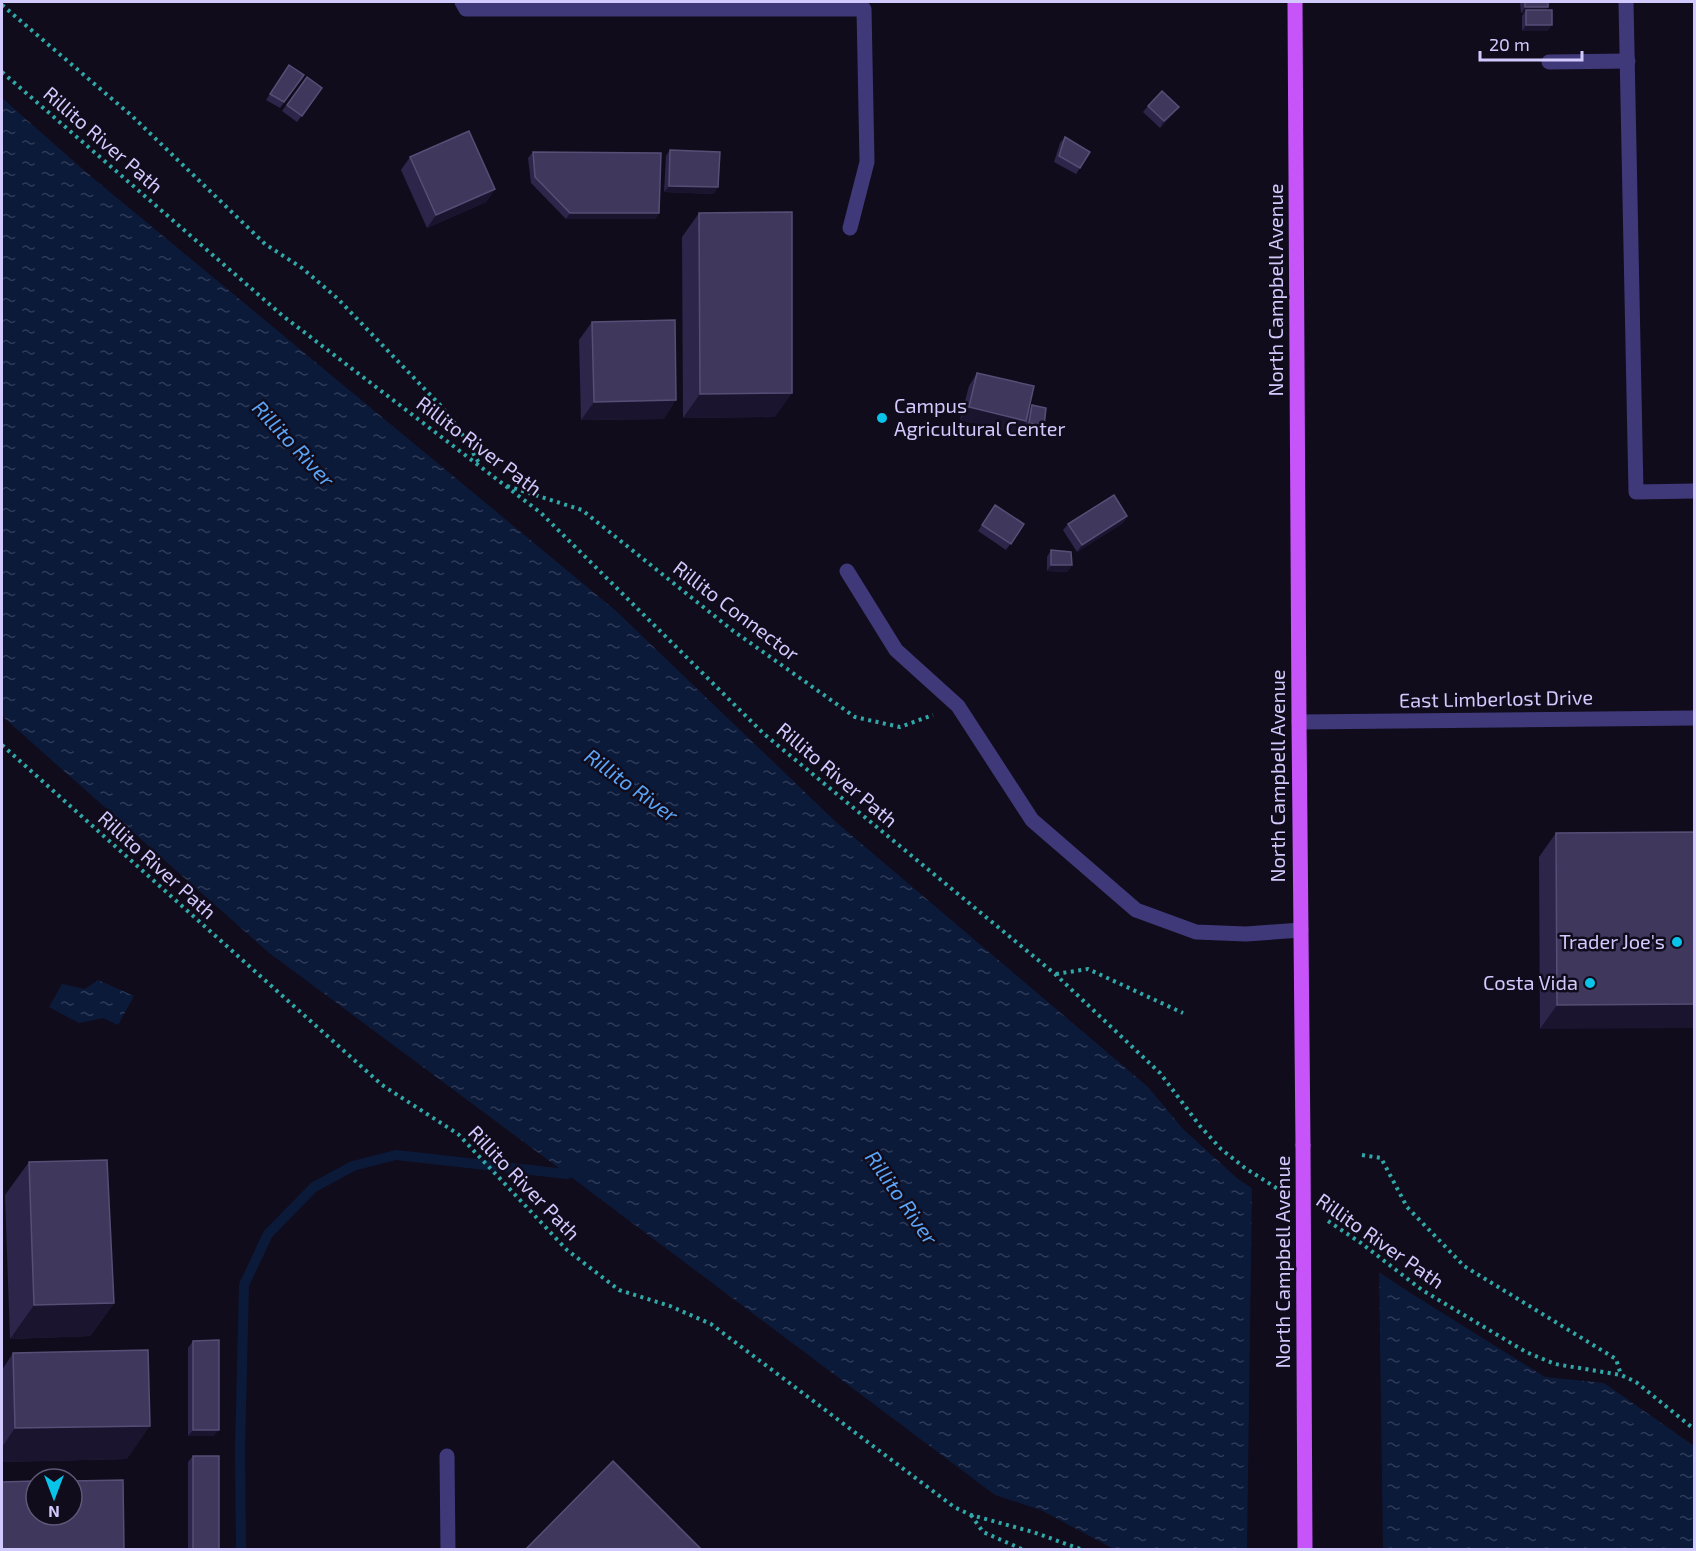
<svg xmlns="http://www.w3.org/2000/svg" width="1696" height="1551" font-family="'Exo 2',sans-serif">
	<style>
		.water { fill: url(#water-ripples) }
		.pier { fill: #100c1c }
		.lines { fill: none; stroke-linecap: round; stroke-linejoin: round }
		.stream { stroke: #0c1a3a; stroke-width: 10 }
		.path { stroke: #31a8a8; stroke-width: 4; stroke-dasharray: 3 4.5; stroke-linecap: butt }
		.minor { stroke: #3f3979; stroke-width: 15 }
		.major { stroke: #c654f8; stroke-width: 15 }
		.major-bridge { stroke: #c654f8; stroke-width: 15 }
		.wall { fill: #2e254a }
		.shaded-wall { fill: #1b142f }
		.building { fill: #40375d; stroke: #574e76; stroke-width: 1.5 }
		.poi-dot { fill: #09c3e8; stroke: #100c1c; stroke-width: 2 }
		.labels { text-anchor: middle; stroke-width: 5; stroke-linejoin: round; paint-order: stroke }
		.street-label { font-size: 20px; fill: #d2c9fd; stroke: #100c1c }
		.poi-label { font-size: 20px; fill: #d2c9fd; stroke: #100c1c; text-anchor: end }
		.water-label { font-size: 21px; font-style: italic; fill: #5ba5f8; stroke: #100c1c }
	</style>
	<defs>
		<pattern id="water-ripples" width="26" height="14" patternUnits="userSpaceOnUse" patternTransform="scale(1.5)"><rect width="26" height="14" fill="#0c1a3a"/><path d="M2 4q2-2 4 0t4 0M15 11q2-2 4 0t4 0" fill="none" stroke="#2e3a57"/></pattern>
	</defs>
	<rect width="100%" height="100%" fill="#100c1c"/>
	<!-- water -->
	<g class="water">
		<path d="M2 98 87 173 615 610 837 823 1148 1087 1183 1129 1238 1179 1412 1294 1545 1377 1604 1383 1694 1446V1549H1114L1041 1510 995 1495 567 1174 268 952 2 716Z"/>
		<path d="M98 980 134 996 118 1025 103 1018 79 1023 49 1007 62 984 85 989Z"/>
	</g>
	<!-- pier -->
	<path class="pier" d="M1252 1185 1379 1268 1383 1550 1247 1549Z"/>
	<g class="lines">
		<!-- stream -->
		<path class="stream" d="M241 1550 240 1449 244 1285 268 1234 314 1187 353 1166 396 1155 567 1174 578 1169"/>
		<!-- path -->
		<g class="path">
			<path d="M2 5 132 116 265 244 302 268 337 298 441 406 459 429 479 463"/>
			<path d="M2 72 283 316 541 513 764 734 1055 974 1160 1073 1200 1126 1221 1149 1245 1168 1278 1189"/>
			<path d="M507 486 582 510 732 630 855 717 900 727 933 715"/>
			<path d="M2 745 382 1085 458 1134 567 1250 619 1290 670 1306 711 1324 954 1507 971 1515 1033 1532 1083 1550"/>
			<path d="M1056 974 1088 969 1183 1013"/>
			<path d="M1362 1155 1381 1158 1407 1207 1464 1266 1616 1359 1621 1375"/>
			<path d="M1328 1221 1361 1243 1422 1290 1526 1352 1555 1364 1621 1375 1636 1382 1694 1429"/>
			<path d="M971 1515 983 1532 1024 1550"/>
		</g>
		<!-- minor -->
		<g class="minor">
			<path d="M462 2 466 9H864L867 162 850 228"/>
			<path d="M1626 2 1636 492 1694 491"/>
			<path d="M1549 62 1628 61"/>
			<path d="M847 571 896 650 958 706 1032 820 1136 910 1196 932 1246 934 1301 930"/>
			<path d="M1299 722 1694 718"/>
			<path d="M447 1456 448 1550"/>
		</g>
		<!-- major -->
		<path class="major" d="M1295 2 1299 722 1303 1145"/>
		<!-- major-bridge -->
		<path class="major-bridge" d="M1303 1145 1305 1550"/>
	</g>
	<!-- wall -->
	<g class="wall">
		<path d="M1520 2H1548V7L1545 10 1548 31H1522V16L1524 13H1521Z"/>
		<path d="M289 65 304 75 280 108 266 100Z"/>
		<path d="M307 77 322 88 297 122 282 111Z"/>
		<path d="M1148 106 1174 113 1160 128 1143 112Z"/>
		<path d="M1065 137 1080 168 1076 174 1054 162 1060 143Z"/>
		<path d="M670 150 714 194 664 192 666 156Z"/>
		<path d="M533 152 659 213 655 219H566L531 183 528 158Z"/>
		<path d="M410 157 495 189 486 202 427 228 401 170Z"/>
		<path d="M699 213 775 417 683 418 682 237Z"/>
		<path d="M592 322 664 419 581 420 579 340Z"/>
		<path d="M977 373 1029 410 1032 405 1039 432 1024 429 1026 422 1017 433 960 420 969 386Z"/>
		<path d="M995 505 1024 524 1006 550 978 531Z"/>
		<path d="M1127 516 1123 523 1077 552 1063 530 1068 524Z"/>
		<path d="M1051 550 1072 565 1067 572 1047 571V557Z"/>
		<path d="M1695 832 1540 1029 1539 857 1556 833Z"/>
		<path d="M29 1162 114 1303 90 1336 10 1339 5 1195Z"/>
		<path d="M193 1341 214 1436H188V1348Z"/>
		<path d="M13 1353 127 1459 2 1462V1370Z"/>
		<path d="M193 1456 219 1550H188V1462Z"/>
	</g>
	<!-- shaded-wall -->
	<g class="shaded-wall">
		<path d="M1525 7H1548L1543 13 1526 10 1524 13H1521Z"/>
		<path d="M1526 25H1552L1548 31H1522Z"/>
		<path d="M1179 107 1174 113 1160 128 1164 121Z"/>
		<path d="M669 186 718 187 714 194 664 192Z"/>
		<path d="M495 189 486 202 427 228 436 215Z"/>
		<path d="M570 213H659L655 219H566Z"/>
		<path d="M792 393 775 417 683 418 700 394Z"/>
		<path d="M676 400 664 419 581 420 594 402Z"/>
		<path d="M969 407 1026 421 1017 433 960 420Z"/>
		<path d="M1029 423 1044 426 1039 432 1024 429Z"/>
		<path d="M1127 516 1123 523 1077 552 1082 545Z"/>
		<path d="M1051 565H1072L1067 572 1047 571Z"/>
		<path d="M1695 1004V1028L1540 1029 1557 1005Z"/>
		<path d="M114 1303 90 1336 10 1339 34 1305Z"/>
		<path d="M150 1426 127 1459 2 1462V1447L15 1428Z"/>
		<path d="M193 1430H219L214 1436H188Z"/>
	</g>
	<!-- building -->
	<g class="building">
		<rect x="1525" y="2" width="23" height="5"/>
		<rect x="1526" y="10" width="26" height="15"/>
		<path d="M289 65 304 75 284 102 270 94Z"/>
		<path d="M307 77 322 88 302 116 287 105Z"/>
		<path d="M1162 91 1179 107 1164 121 1148 106Z"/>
		<path d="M469 131 495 189 436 215 410 157Z"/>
		<path d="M1065 137 1090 152 1080 168 1059 156Z"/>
		<path d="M670 150 720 152 718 187 669 186Z"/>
		<path d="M533 152 661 153 659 213H570L535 177Z"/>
		<path d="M792 212V393L700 394 699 213Z"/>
		<path d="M675 320 676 400 594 402 592 322Z"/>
		<path d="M977 373 1034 386 1026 421 969 407Z"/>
		<path d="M1032 405 1046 408 1044 426 1029 423Z"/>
		<path d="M1114 495 1127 516 1082 545 1068 524Z"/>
		<path d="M995 505 1024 524 1011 544 982 525Z"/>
		<path d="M1051 550 1071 552 1072 565H1051Z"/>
		<path d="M1695 832V1004L1557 1005 1556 833Z"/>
		<path d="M107 1160 114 1303 34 1305 29 1162Z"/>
		<path d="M219 1340V1430H193V1341Z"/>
		<path d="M148 1350 150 1426 15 1428 13 1353Z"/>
		<rect x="193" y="1456" width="26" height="94"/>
		<path d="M613 1461 702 1550H525Z"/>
		<path d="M123 1480 124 1550H2V1482L36 1481V1515H72V1481Z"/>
	</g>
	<!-- markers -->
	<g class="poi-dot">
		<circle cx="882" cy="418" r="6"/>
		<circle cx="1677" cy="942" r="6"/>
		<circle cx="1590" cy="983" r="6"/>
	</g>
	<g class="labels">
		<!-- street labels -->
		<g class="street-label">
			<text transform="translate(103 140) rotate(41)" y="7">Rillito River Path</text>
			<text transform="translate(1276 290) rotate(-90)" y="7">North Campbell Avenue</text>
			<text transform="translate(479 446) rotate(37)" y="7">Rillito River Path</text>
			<text transform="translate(736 611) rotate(37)" y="7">Rillito Connector</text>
			<text transform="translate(1496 699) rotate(-1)" y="7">East Limberlost Drive</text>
			<text transform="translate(837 775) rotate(40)" y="7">Rillito River Path</text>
			<text transform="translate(1278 776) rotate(-90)" y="7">North Campbell Avenue</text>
			<text transform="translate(157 865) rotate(42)" y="7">Rillito River Path</text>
			<text transform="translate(524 1183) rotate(46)" y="7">Rillito River Path</text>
			<text transform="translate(1380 1241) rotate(35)" y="7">Rillito River Path</text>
			<text transform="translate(1283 1262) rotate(-90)" y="7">North Campbell Avenue</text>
		</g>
		<!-- poi labels -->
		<g class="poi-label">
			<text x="894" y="413" text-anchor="start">Campus<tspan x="894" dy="23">Agricultural Center</tspan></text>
			<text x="1665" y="949">Trader Joe's</text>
			<text x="1578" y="990">Costa Vida</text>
		</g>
		<!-- water labels -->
		<g class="water-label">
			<text transform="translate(293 444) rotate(47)" y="7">Rillito River</text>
			<text transform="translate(631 786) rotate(36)" y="7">Rillito River</text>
			<text transform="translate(901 1198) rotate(55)" y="7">Rillito River</text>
		</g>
	</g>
	<!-- border -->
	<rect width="1696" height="1551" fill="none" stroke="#d2c9fd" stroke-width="6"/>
	<!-- north arrow -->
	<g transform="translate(54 1497) rotate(180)"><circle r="28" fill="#100c1c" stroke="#5e5876" stroke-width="1.5"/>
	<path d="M0-4.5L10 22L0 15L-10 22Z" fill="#09c3e8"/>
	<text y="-9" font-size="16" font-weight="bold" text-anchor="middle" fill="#d2c9fd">N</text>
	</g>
	<!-- scale -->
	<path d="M1480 51v9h102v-9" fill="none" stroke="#d2c9fd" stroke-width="3"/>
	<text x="1489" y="51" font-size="18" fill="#d2c9fd" stroke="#100c1c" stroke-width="4.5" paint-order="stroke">20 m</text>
</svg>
